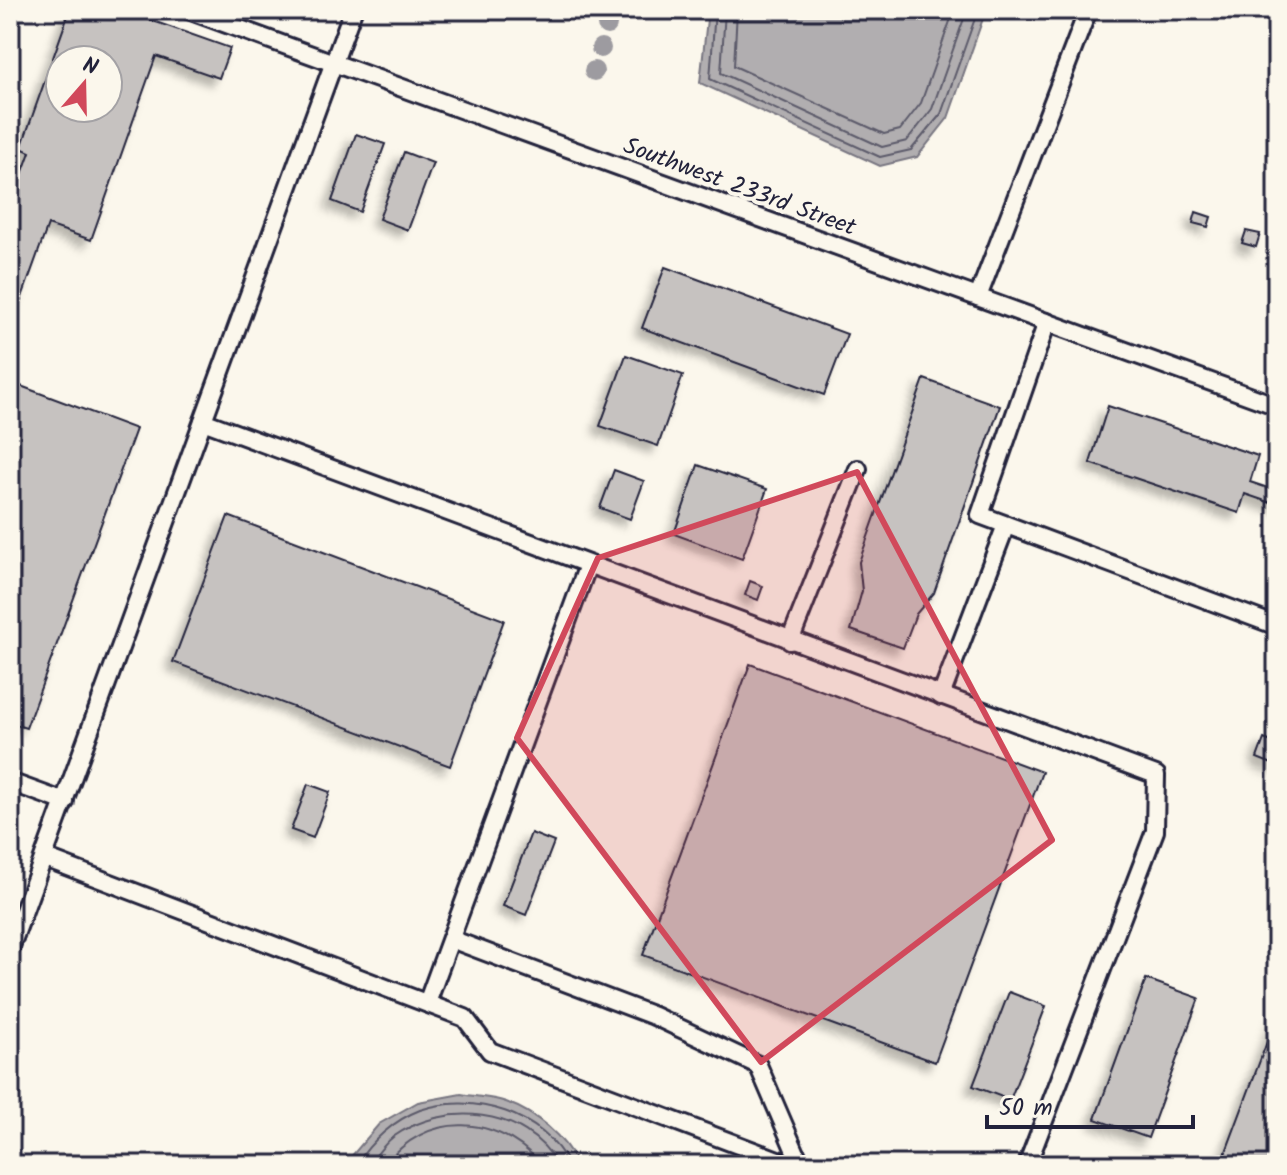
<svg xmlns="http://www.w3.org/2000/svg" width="1287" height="1175" font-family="Kalam,sans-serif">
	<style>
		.water { fill: #b1aeb0; stroke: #787681; stroke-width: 2 }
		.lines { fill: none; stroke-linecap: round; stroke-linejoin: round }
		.shore { stroke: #5b5a6a; stroke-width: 2 }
		.building { fill: #c6c2c0; stroke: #22223b; stroke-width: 2; fill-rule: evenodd; filter: url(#shadow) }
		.lane-casing { stroke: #22223b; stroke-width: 22 }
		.lane { stroke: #fbf7ec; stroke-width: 16 }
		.tree { fill: #9d9ba0 }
		.marked { fill: #d1495b; fill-opacity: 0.2; stroke: #d1495b; stroke-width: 6; stroke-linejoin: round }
		.labels { text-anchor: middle; stroke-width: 8; stroke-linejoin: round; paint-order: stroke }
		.street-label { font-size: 24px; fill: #22223b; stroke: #fbf7ec }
	</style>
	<defs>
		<filter id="shadow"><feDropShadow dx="-7" dy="7" stdDeviation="4" flood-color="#0004"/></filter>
	</defs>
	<rect width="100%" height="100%" fill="#fbf7ec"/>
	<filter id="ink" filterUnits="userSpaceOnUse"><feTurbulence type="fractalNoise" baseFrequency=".0125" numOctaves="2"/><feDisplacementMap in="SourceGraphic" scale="16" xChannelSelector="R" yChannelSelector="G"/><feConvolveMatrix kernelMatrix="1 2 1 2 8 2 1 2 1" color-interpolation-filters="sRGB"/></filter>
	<g filter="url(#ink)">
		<!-- water -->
		<g class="water">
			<path d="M708 10H986L948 118 917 157 880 166 700 83Z"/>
			<path d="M461 1094C476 1097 493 1097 506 1102 536 1113 564 1136 578 1165H348L350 1158 379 1124 418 1102Z"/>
		</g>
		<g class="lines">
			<!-- shore -->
			<g class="shore">
				<path d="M715 10 710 79 880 157 911 150 941 114 978 10"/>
				<path d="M725 10 721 73 882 147 907 141 932 109 967 10"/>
				<path d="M737 10 734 66 884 134 900 130 921 103 954 10"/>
				<path d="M356 1165C371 1141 394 1120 420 1110 473 1091 544 1114 569 1165"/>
				<path d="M368 1165C376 1156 384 1144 393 1137 444 1101 525 1107 558 1165"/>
				<path d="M384 1165C431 1109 495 1115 543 1165"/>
			</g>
		</g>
		<!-- building -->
		<g class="building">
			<path d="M70 10H122L230 48 219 78 156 56 91 240 48 225 16 314 10 312V207L30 152 21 148ZM60 60H108V108H60Z"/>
			<path d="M356 134 385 144 360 212 332 201Z"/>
			<path d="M404 152 433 163 408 230 379 219Z"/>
			<path d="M1196 212 1211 217 1208 227 1193 223Z"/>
			<path d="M1246 231 1260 234 1256 247 1242 243Z"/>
			<path d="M665 267 847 334 824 395 642 328Z"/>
			<path d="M626 355 683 375 658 446 600 426Z"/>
			<path d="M924 379 1000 406 934 593 916 614 903 648 851 630 862 591 859 562Z"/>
			<path d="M10 382 136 429 26 728 10 723Z"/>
			<path d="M1108 406 1258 456 1250 482 1277 491V505L1245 494 1239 513 1090 463Z"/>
			<path d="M698 465 767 489 742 559 674 534Z"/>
			<path d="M614 470 644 481 630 519 600 508Z"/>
			<path d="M228 516 504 620 450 766 173 662Z"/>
			<path d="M750 581 763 586 758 600 745 595Z"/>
			<path d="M750 664 1042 772 935 1062 643 955Z"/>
			<path d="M1264 739 1277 744V766L1257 758Z"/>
			<path d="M308 784 330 792 313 838 291 830Z"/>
			<path d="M531 833 554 842 526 915 503 906Z"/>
			<path d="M1146 979 1199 998 1148 1138 1095 1119Z"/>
			<path d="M1009 992 1046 1006 1010 1100 973 1086Z"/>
			<path d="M1277 1015V1165H1221Z"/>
		</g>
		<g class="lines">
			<!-- lane casing -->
			<g class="lane-casing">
				<g id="lane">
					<path d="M188 10 1277 406"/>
					<path d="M978 297 1088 10"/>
					<path d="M1047 322 980 515 1277 626"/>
					<path d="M203 421 1156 775 1155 831 1027 1165"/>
					<path d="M790 641 858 469"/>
					<path d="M941 696 1006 525"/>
					<path d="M10 782 65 802"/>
					<path d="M45 858 465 1018 490 1051 791 1165"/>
					<path d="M451 939 654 1016 758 1065 801 1165"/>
					<path d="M10 949 353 10"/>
					<path d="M427 1003 588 565"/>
				</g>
			</g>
			<!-- lane -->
			<use href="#lane" class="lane"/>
		</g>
		<!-- trees -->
		<g class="tree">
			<circle cx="607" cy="25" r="10"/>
			<circle cx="601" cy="48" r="10"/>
			<circle cx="594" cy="71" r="10"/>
		</g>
	</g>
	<!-- marked area -->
	<path class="marked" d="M857 472 1052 840 761 1062 517 738 598 558Z"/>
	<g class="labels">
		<!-- street labels -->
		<g class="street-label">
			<text transform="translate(740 186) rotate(20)" y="8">Southwest 233rd Street</text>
		</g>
	</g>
	<!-- margin -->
	<rect width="1287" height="1175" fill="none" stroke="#fbf7ec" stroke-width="40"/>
	<rect x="20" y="20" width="1247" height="1135" fill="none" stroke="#22223b" stroke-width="3" filter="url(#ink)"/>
	<!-- north arrow -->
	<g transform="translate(84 84) rotate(20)"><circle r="38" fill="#fbf7ec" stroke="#a4a2a5" stroke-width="2"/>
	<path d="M0-6L14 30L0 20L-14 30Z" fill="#d1495b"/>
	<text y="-12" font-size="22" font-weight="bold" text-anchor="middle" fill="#22223b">N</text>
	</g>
	<!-- scale -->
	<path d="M987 1115v12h206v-12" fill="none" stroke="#22223b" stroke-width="4"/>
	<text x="999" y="1115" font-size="24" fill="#22223b" stroke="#fbf7ec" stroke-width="6" paint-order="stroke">50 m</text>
</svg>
